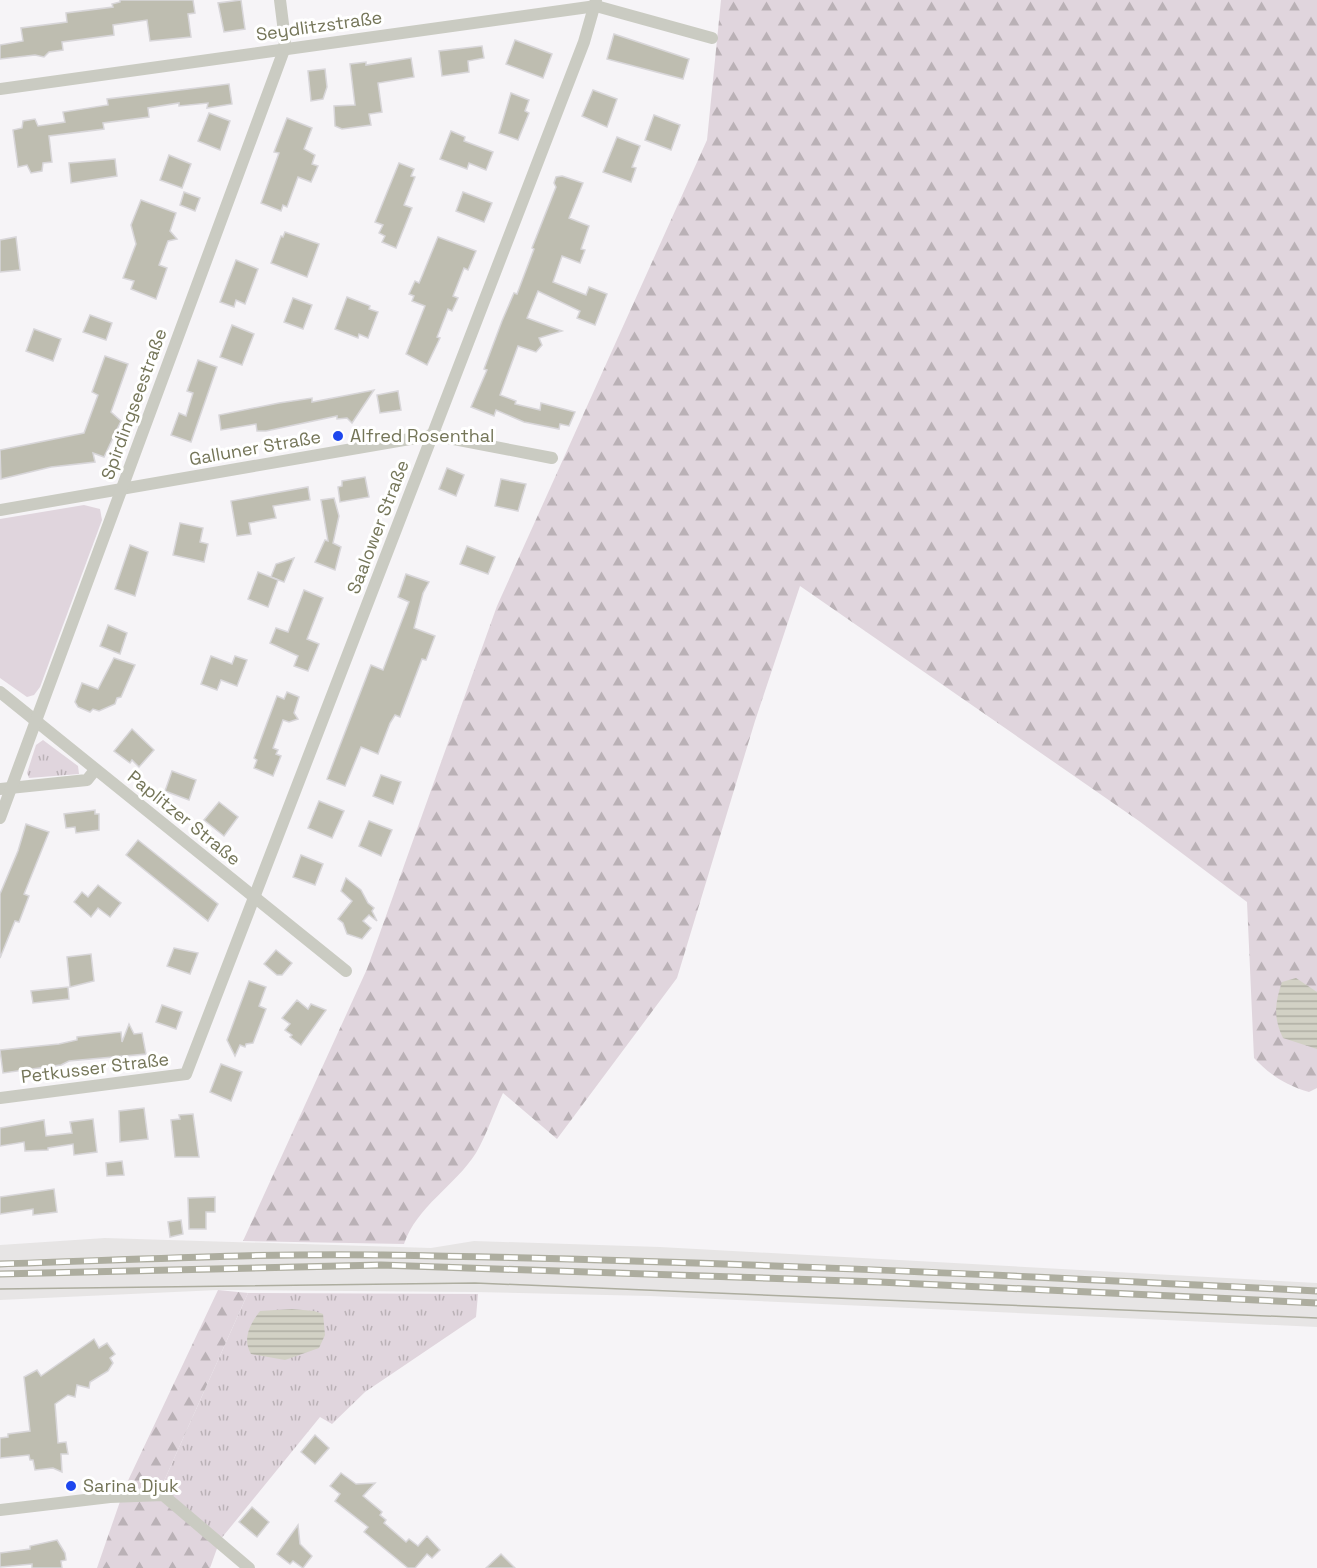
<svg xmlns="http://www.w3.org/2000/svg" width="1317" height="1568" font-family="'Space Grotesk',sans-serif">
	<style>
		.built { fill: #e7e5e5 }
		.grass { fill: url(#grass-tufts) }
		.forest { fill: url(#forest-firs) }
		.green { fill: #e0d5dd }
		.water { fill: url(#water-rules) }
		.building { fill: #bebdb0; stroke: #d8d6d9; stroke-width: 1.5 }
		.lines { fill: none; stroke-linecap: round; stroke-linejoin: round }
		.minor { stroke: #cacbc2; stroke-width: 12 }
		.tram { stroke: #adad9f; stroke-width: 1.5 }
		.rail-casing { stroke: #adad9f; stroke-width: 7 }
		.rail { stroke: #fff; stroke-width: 4.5; stroke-dasharray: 14; stroke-linecap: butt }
		.poi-dot { fill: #1e47ee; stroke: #fff; stroke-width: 2 }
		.labels { text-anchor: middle; stroke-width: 6; stroke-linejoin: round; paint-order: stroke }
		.street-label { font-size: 18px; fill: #747558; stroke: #fff }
		.poi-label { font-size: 18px; fill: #747558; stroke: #fff; text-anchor: start }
	</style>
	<defs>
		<pattern id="grass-tufts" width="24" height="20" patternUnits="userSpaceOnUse" patternTransform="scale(1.5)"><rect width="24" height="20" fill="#e0d5dd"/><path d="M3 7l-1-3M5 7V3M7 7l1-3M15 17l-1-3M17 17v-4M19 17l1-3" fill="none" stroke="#bab1b6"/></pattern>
		<pattern id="forest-firs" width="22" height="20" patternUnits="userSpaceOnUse" patternTransform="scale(1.5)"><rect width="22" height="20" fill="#e0d5dd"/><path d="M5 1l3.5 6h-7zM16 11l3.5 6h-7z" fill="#bab1b6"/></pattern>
		<pattern id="water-rules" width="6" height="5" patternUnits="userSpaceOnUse" patternTransform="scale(1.5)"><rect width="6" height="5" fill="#d2d1c5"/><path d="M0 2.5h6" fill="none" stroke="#afaea3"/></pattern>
	</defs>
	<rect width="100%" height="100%" fill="#f6f4f7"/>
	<!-- built -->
	<path class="built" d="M105 1238 431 1248 474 1241 660 1247 1317 1283V1327L650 1296 475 1292 218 1290 0 1300V1245Z"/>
	<!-- grass -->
	<g class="grass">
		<path d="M43 740 78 766 79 774 29 778 27 773 36 745Z"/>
		<path d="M248 1293 478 1294 476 1317 365 1392 332 1424 320 1417 220 1540 160 1490Z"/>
	</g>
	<!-- forest -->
	<g class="forest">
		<path d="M721 0H1317V1088L1309 1092C1285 1085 1270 1075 1254 1058L1247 902 1139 821 800 586 755 721 677 978 557 1139 503 1093C494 1112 487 1134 476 1153 455 1186 417 1206 404 1244L243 1241 367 969 497 606 707 140Z"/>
		<path d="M218 1290 248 1293 160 1490 220 1540 210 1568H97L125 1487Z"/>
	</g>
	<!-- green -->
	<path class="green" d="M84 505 100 509 102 520 40 687 34 695 27 697 0 678V519Z"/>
	<!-- water -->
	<g class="water">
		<path d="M1296 978 1317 992V1049L1283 1038C1273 1018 1275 1002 1282 982Z"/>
		<path d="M292 1309 314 1311 323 1314 325 1335 319 1348 285 1360 251 1354C242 1339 250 1324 260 1311Z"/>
	</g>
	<!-- building -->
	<g class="building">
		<path d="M120 0H193L195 13 188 14 191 37 150 41 147 20 113 25 114 35 62 42 63 50 49 52 44 57 35 55 0 59V45L23 41 21 28 67 22 66 13 113 7 112 4 120 2Z"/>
		<path d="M241 0 245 29 224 32 218 3Z"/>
		<path d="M614 34 689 59 683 79 607 59Z"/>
		<path d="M515 40 552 54 543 78 506 64Z"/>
		<path d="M482 46 484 58 468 61 469 72 442 76 439 51Z"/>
		<path d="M411 58 414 77 378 83 382 112 369 114 371 125 342 129 335 126 334 106 355 105 350 64 366 62V65Z"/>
		<path d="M325 69 327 87 323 99 311 101 308 71Z"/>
		<path d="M229 84 232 104 207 108 208 103 179 106V103L148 108 149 117 103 123 104 129 49 136 52 162 43 163 42 171 31 173 27 165 18 167 13 130 22 128 23 121 35 119 38 126 65 122 63 112 108 105 107 99Z"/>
		<path d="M593 90 617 99 607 127 582 116Z"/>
		<path d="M511 93 529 100 525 111 529 113 518 140 499 133Z"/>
		<path d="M209 113 230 121 220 150 198 141Z"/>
		<path d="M654 115 680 125 671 150 645 140Z"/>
		<path d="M287 118 312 128 304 149 315 155 312 164 318 166 311 182 298 177 287 207 283 205 281 211 261 203 279 153 274 152Z"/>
		<path d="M451 131 465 137 464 141 493 152 486 170 469 163 467 169 440 159Z"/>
		<path d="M617 137 640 146 632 167 636 168 631 182 603 172Z"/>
		<path d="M169 155 191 164 182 188 160 180Z"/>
		<path d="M115 159 117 176 71 183 69 163Z"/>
		<path d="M399 163 414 169 411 176 415 177 404 205 412 208 396 248 382 242 385 236 379 233 383 225 375 222Z"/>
		<path d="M562 176 583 183 569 218 589 226 581 249 585 250 580 263 562 256 553 282 586 295 589 287 607 294 595 325 577 318 580 311 538 291 527 318 562 331 539 338 542 345 536 352 518 346 500 395 516 401 515 404 540 410 541 403 575 412 569 426 560 424 559 429 524 422 496 410 494 416 471 407 487 370 484 369 502 321 514 293 517 294 534 249 532 248 556 187 554 183 556 177Z"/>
		<path d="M184 192 200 198 195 211 180 205Z"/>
		<path d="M463 192 492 203 484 222 456 211Z"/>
		<path d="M141 200 176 213 170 231 177 239 168 241 159 265 167 268 156 299 131 289 134 281 123 278 136 244 131 225Z"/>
		<path d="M285 232 319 244 307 277 271 263 281 236 283 237Z"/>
		<path d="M16 237 20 270 0 272V240Z"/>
		<path d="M438 237 476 251 468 270 464 268 453 296 458 298 452 311 448 309 439 332 437 337 440 338 427 365 406 354 425 306 412 301 414 296 409 294 415 281 419 283 422 276Z"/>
		<path d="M236 260 258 269 245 304 236 300 234 307 220 302Z"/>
		<path d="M347 297 370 306 369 309 378 312 368 338 359 334 358 338 335 329Z"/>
		<path d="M293 298 312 305 303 329 284 322Z"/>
		<path d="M90 315 112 323 106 340 83 332Z"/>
		<path d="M232 325 254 334 242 365 220 357Z"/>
		<path d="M34 329 61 339 53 361 26 351Z"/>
		<path d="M105 356 128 364 111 412 121 421 104 457 93 453 95 462 51 467 1 479 0 450 84 433 98 395 92 392Z"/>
		<path d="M198 360 217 367 191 442 171 435 179 413 186 416 193 393 187 391Z"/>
		<path d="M374 390 352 423 347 418 337 419V416L266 431H257L256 424 221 430 219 415 279 403 312 398V402Z"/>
		<path d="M398 391 401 410 380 413 377 395Z"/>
		<path d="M447 468 464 475 456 496 439 489Z"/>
		<path d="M365 477 369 497 340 502 338 487 342 486V481Z"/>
		<path d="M501 479 526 484 518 511 495 506Z"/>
		<path d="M308 487 310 500 273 506 276 518 249 523 251 534 237 536 231 501Z"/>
		<path d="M334 498 339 516 333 543 341 547 335 570 315 562 325 540 328 541 321 500Z"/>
		<path d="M180 523 203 528 200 542 208 544 204 562 173 555Z"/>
		<path d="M130 545 148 552 135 596 115 589Z"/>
		<path d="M467 546 495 557 488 574 460 564Z"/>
		<path d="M294 558 284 582 271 577 276 564Z"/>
		<path d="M258 572 278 580 268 607 248 599Z"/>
		<path d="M406 574 429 582 423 593 414 628 435 636 426 660 422 659 400 717 395 715 390 723 378 754 361 747 345 786 327 779 371 665 383 670 409 602 398 597Z"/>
		<path d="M304 590 323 598 307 639 319 644 308 671 294 666 298 656 270 643 276 628 288 632Z"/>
		<path d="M108 625 127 633 120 654 100 646Z"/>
		<path d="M211 656 232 664 235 656 247 660 237 686 221 680 217 690 201 684Z"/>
		<path d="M114 658 135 665 121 697 117 698 115 704 99 711 93 709 90 712 78 707 75 702 82 683 98 689Z"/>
		<path d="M287 692 299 697 294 713 298 719 289 722 283 720 273 748 278 750 276 754 281 756 273 776 254 768 257 760 254 758 277 696 284 699Z"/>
		<path d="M132 729 154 750 139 767 132 760 130 763 114 751Z"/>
		<path d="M172 771 196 780 189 800 165 791Z"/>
		<path d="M381 775 401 782 393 804 373 796Z"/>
		<path d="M319 801 344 811 332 838 308 828Z"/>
		<path d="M219 802 238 817 224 836 204 820Z"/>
		<path d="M95 810V814H99V830L76 833 75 827 66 828 64 814Z"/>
		<path d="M369 821 392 830 381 856 359 846Z"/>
		<path d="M26 824 49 832 24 894 29 896 19 922 15 921 0 958V894L18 851Z"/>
		<path d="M138 840 218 904 208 921 126 855Z"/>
		<path d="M301 855 323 864 315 885 293 877Z"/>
		<path d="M346 878 361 890 368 903 374 908 372 911 377 921 369 915 363 921 371 928 362 939 347 934 343 923 338 919 352 901 341 891Z"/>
		<path d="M98 885 121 903 110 917 98 908 91 917 74 902 82 892 88 897Z"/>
		<path d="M174 948 198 953 190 974 167 966Z"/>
		<path d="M276 950 292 963 282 975H277L264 964Z"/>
		<path d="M91 954 94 981 70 987 67 957Z"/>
		<path d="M249 981 266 987 259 1006 266 1009 253 1043 246 1044 245 1047 240 1045 235 1056 227 1040Z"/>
		<path d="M68 987 69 999 33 1003 31 991Z"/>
		<path d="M297 1000 308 1009 311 1004 326 1010 301 1045 290 1037 292 1035 285 1030 290 1024 282 1018Z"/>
		<path d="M162 1005 182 1012 176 1029 156 1022Z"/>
		<path d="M129 1024 134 1034 142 1033 146 1054 69 1061 61 1065 3 1073 0 1050 59 1044 77 1040V1037L121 1032 122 1042Z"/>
		<path d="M221 1064 242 1072 231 1101 210 1092Z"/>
		<path d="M144 1108 148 1139 120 1142 119 1111Z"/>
		<path d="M193 1114 199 1157H175L171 1120 180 1119 179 1115Z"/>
		<path d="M93 1119 97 1152 74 1155 73 1144 48 1148V1150L25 1151 24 1142 0 1146V1128L44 1120 46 1136 72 1133 70 1122Z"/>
		<path d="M122 1161 124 1175 107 1176 106 1163Z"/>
		<path d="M54 1189 57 1212 33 1215V1209L0 1214V1197Z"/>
		<path d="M215 1197V1212H206V1229H189L188 1198Z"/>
		<path d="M181 1220 183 1234 170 1237 168 1222Z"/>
		<path d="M94 1339 99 1348 107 1343 115 1354 110 1358 113 1363 108 1371 90 1382 89 1388 77 1385 75 1397 68 1395 55 1404 58 1443 66 1442 68 1454H61L62 1472 53 1468 35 1470 33 1460H30L29 1455 0 1458V1438L8 1437V1434L30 1431 24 1377 37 1370 41 1376Z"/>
		<path d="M315 1435 329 1448 315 1464 301 1452Z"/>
		<path d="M341 1473 356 1484 375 1483 363 1496 382 1512 380 1515 386 1520 384 1523 406 1542 409 1539 418 1546 427 1536 440 1550 432 1558 427 1554 415 1568H408L364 1532 368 1527 335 1501 340 1494 330 1486Z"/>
		<path d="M252 1507 269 1522 257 1537 239 1522Z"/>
		<path d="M298 1525 300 1544 312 1556 303 1568 293 1561 290 1564 277 1554Z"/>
		<path d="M57 1540 65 1553 66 1560 61 1561 62 1568H32V1564L0 1567V1553L30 1549V1546Z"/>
		<path d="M501 1554 515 1568H486Z"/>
	</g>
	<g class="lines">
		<!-- minor -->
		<g class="minor">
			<path d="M0 89 596 6 712 38"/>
			<path d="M0 510 433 435 552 458"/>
			<path d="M0 692 346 971"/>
			<path d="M0 789 87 780 95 770"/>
			<path d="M0 818 284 50 285 40 280 0"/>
			<path d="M0 1098 186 1074 584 42 596 0"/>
			<path d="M0 1510 110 1497 163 1495 249 1568"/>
		</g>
		<!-- tram -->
		<path class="tram" d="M0 1289 475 1283 1317 1318"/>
		<!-- rail casing -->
		<g class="rail-casing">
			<g id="rail">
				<path d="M0 1264C128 1260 256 1253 384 1255 695 1260 1006 1275 1317 1291"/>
				<path d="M0 1274 381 1265 879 1282 1317 1303"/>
			</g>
		</g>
		<!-- rail -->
		<use href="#rail" class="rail"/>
	</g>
	<!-- markers -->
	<g class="poi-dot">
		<circle cx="338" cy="436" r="6"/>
		<circle cx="71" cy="1486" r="6"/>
	</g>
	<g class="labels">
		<!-- street labels -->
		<g class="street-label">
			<text transform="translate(319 26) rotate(-8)" y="6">Seydlitzstraße</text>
			<text transform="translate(134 404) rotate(-70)" y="6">Spirdingseestraße</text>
			<text transform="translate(255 448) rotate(-10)" y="6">Galluner Straße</text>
			<text transform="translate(378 527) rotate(-69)" y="6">Saalower Straße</text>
			<text transform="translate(184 818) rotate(39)" y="6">Paplitzer Straße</text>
			<text transform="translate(95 1068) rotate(-7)" y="6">Petkusser Straße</text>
		</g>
		<!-- poi labels -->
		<g class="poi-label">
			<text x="350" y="442">Alfred Rosenthal</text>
			<text x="83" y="1492">Sarina Djuk</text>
		</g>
	</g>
</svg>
